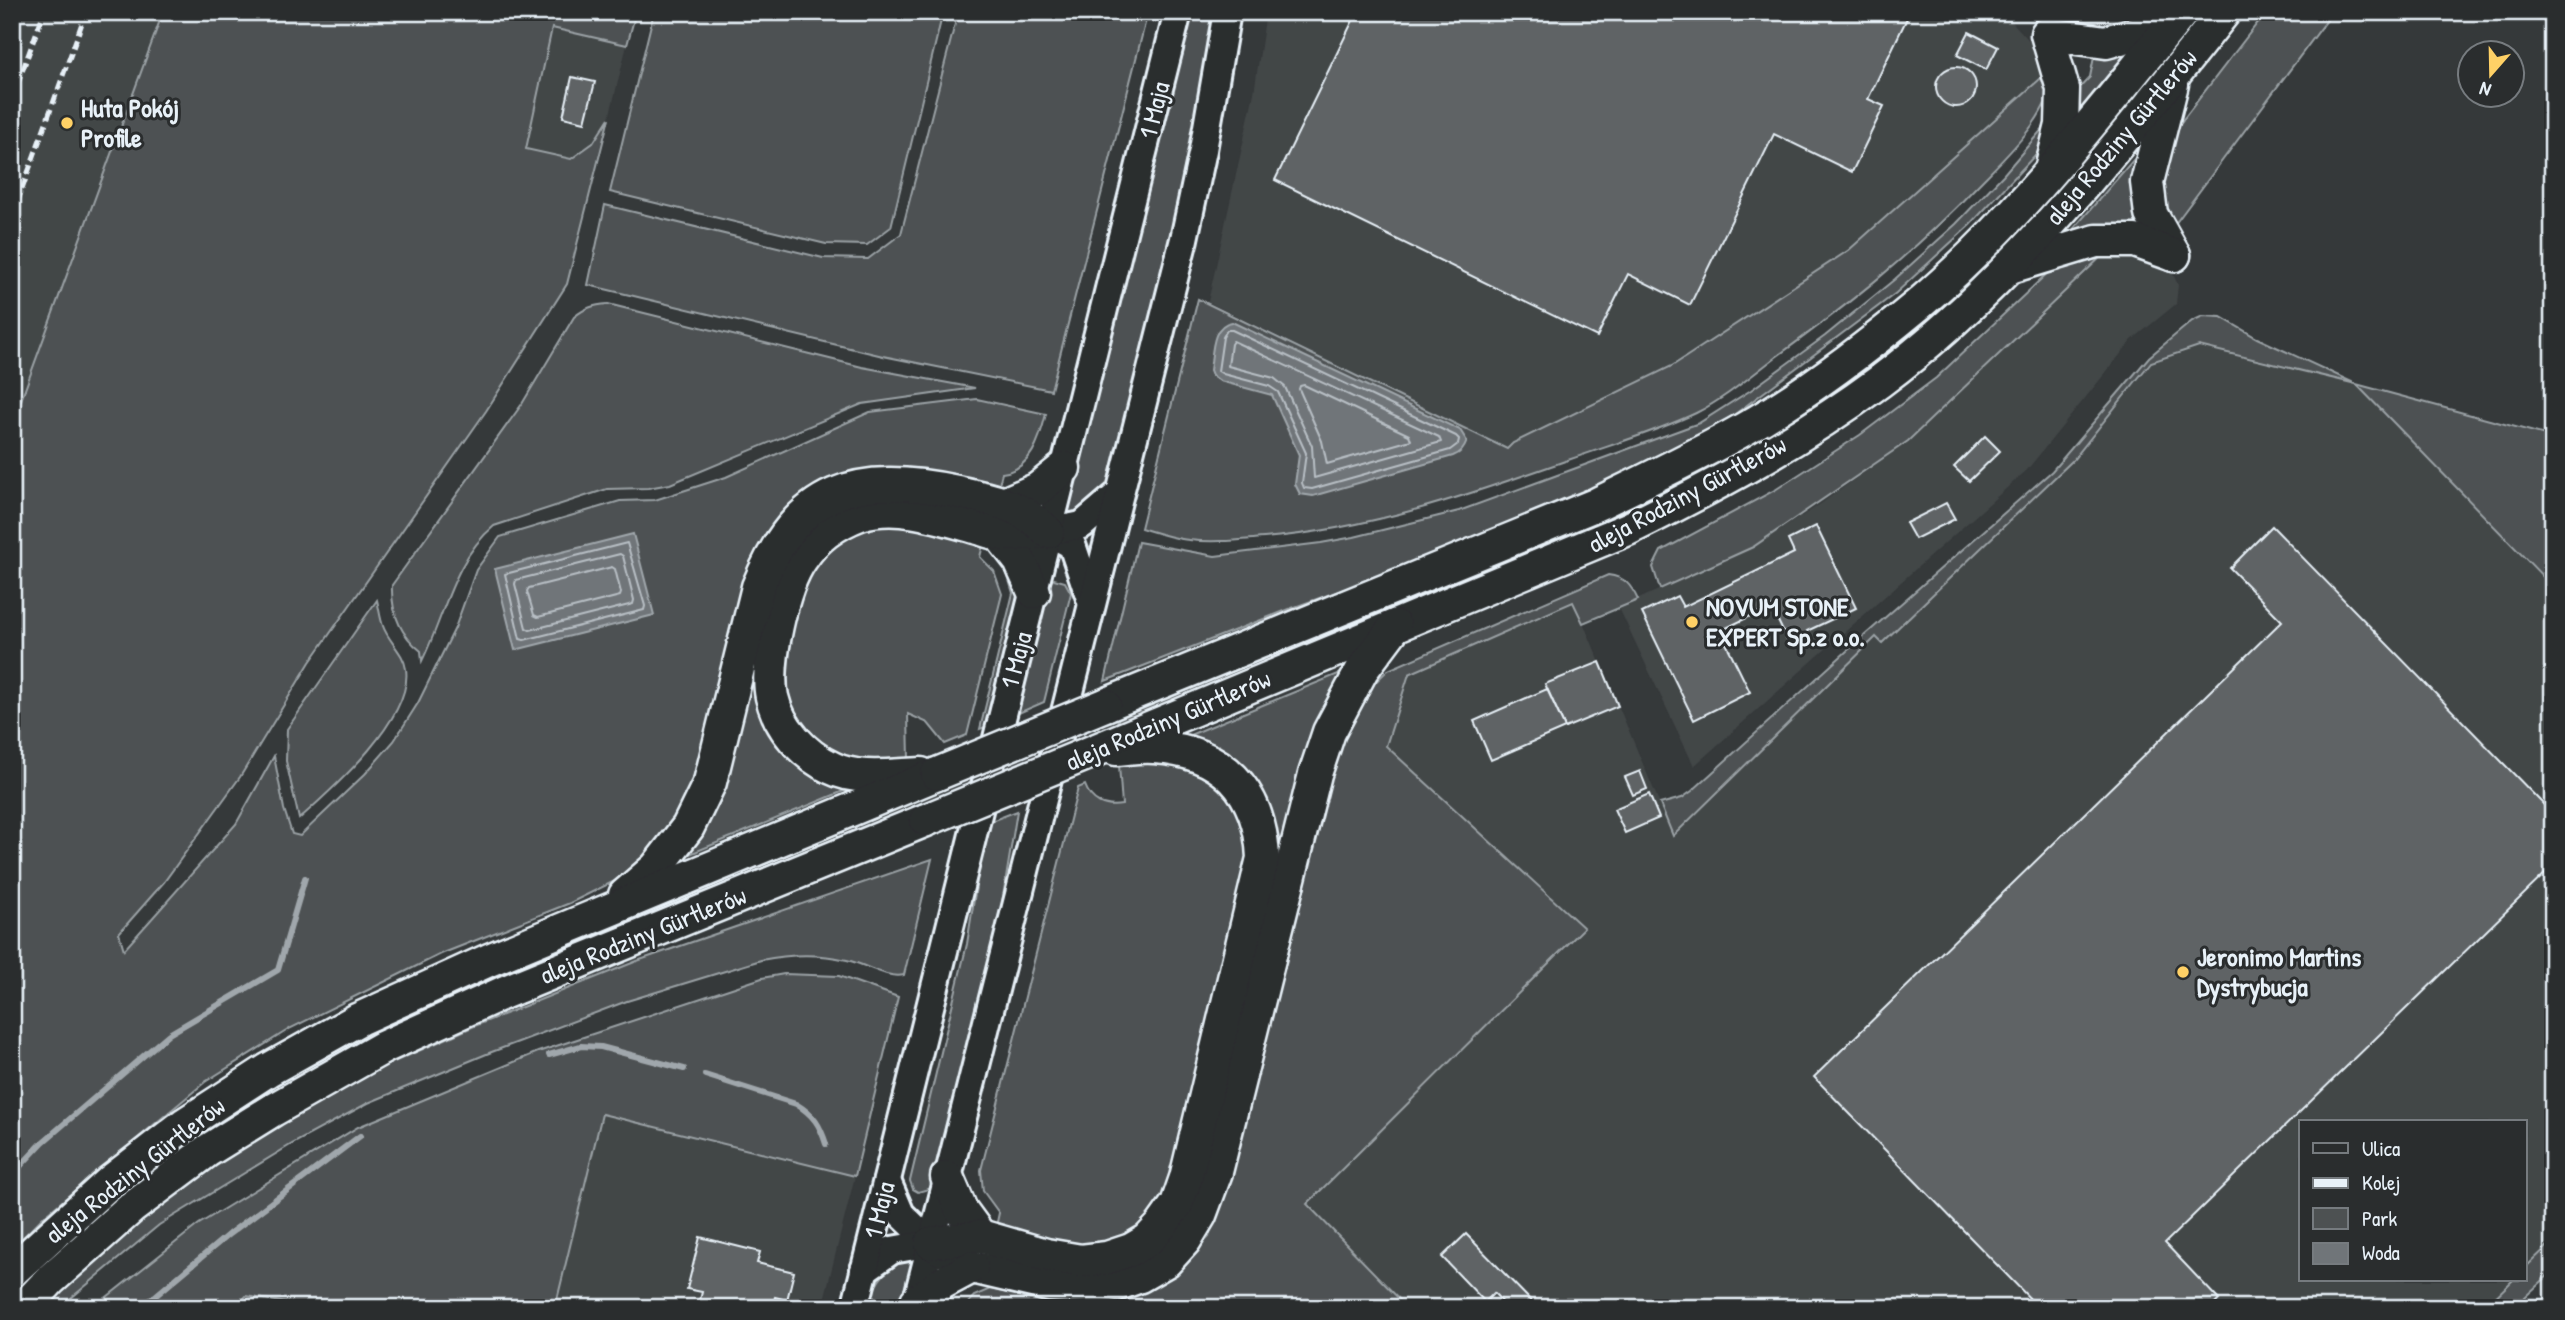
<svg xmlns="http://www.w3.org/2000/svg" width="2565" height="1320" font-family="'Patrick Hand',sans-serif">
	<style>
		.built { fill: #424647 }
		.green { fill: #4d5152; stroke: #9aa1a5; stroke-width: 2 }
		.water { fill: #707579; stroke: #a0a7ac; stroke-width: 2 }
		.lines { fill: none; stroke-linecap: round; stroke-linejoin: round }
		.shore { stroke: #b8bfc5; stroke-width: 2 }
		.stream { stroke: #a0a7ac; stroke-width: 6 }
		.building { fill: #5f6365; stroke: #e8f1f8; stroke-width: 2 }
		.tertiary-casing { stroke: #e8f1f8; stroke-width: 32 }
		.secondary-casing { stroke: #e8f1f8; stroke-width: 37 }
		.tertiary { stroke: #2a2d2e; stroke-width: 26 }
		.secondary { stroke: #2a2d2e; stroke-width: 32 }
		.rail { stroke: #e8f1f8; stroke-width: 5; stroke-dasharray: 10 5; stroke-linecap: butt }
		.secondary-bridge-casing { stroke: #e8f1f8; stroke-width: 37; stroke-linecap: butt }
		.secondary-bridge { stroke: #2a2d2e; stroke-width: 32 }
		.poi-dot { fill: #ffd166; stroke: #2a2d2e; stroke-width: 2.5 }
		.labels { text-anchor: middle; stroke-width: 6; stroke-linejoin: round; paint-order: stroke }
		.poi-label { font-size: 26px; font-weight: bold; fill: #e8f1f8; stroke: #2a2d2e; text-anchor: start }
		.street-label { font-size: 26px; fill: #e8f1f8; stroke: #2a2d2e }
	</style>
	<rect width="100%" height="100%" fill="#35393a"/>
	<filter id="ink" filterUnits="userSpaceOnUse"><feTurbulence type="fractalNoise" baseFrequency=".0143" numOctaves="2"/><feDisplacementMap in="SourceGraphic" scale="14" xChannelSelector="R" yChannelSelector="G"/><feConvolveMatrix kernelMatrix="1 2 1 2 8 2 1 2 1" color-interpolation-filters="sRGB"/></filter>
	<g filter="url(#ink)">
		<!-- built -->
		<g class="built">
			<path d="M12 12H163L12 426Z"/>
			<path d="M1266 12H2007L2013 23 2038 50 2050 70 1849 250 1672 366 1513 443 1507 449 1208 302 1254 93Z"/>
			<path d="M552 28 627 45 609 118 601 133 593 143 571 159 526 149Z"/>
			<path d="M2110 249 2160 263 2173 274 2178 285 2176 304 2132 340 2027 470 1694 766 1619 608 1753 547 1819 505 1908 441Z"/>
			<path d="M2199 346 2356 384 2553 587V1244L2525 1271V1122H2301V1280H2515L2486 1308H1408L1306 1205 1584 928 1386 746 1409 674 1574 601 1673 835 1876 637 1883 643 2073 460 2151 362Z"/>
			<path d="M602 1114 855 1176 822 1308H555Z"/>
		</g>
		<!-- green -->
		<g class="green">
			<path d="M163 12H636L627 45 552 28 526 149 571 159 593 143 609 118 567 284 486 411 310 662 240 777 164 882 119 933 124 950 236 824 274 756 284 809 292 834 300 836 365 774 394 741 418 703 455 628 476 570 500 537 620 501 655 500 726 477 870 412 977 399 1046 414C1040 438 1031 470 1002 473L997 492 847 477 700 775 680 820 631 873 570 903 441 954 291 1028 205 1082 42 1218 12 1249V425Z"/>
			<path d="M654 12H943L891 227 867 245 826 244 610 192Z"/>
			<path d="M958 12H1148L1051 390 883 356 588 285 605 205 823 258 868 259 901 234Z"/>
			<path d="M1189 12H1216L1192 153 1108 484 1104 492 1063 523Z"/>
			<path d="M2195 12H2210L2124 119 1962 296 1850 387 1686 488 1116 729 1119 714 1798 409Z"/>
			<path d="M2266 12H2333L2169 232 2156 178 2165 143Z"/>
			<path d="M2138 45 2070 131 2072 96 2090 77 2095 52Z"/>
			<path d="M2050 70C2059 109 2004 158 1978 185 1917 250 1848 305 1776 357 1751 376 1724 399 1696 413 1656 432 1610 445 1568 460 1469 495 1370 529 1264 538 1239 540 1214 543 1189 540 1172 538 1157 533 1141 528L1198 299 1507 449 1513 443 1672 366 1849 250Z"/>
			<path d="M2050 120 2045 143 2037 153 1970 225 1896 293 1711 432 1612 485 1425 560 1292 608 1105 681 1138 542 1215 556 1321 543 1354 537 1459 511 1699 423 1751 390 1825 336 1895 279 1956 224 2003 175Z"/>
			<path d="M2147 144 2152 234 2063 241Z"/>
			<path d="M2105 253 1908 441 1753 547 1660 589 1653 567 1661 551 1775 490 1860 435 1936 378 2054 267Z"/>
			<path d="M608 304 862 367 975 388 862 404 670 484 648 488 607 489 494 526C453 560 445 615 422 661L421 651C399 634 391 612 392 585L522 404 574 317C585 308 593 305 608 304Z"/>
			<path d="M2203 316 2221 317 2257 338 2356 384 2553 437V587L2356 384 2199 346 2151 362 2073 460 1882 643 1876 637 1673 836 1660 804 1682 798 1692 791 1848 650 2052 471 2149 357 2192 321Z"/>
			<path d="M829 517 760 679 851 788 685 856 765 603Z"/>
			<path d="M889 520 984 541 980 557 994 571 1002 594 967 735 945 744 928 723 908 714 909 760 898 763 845 760 798 728 780 676 803 577 841 533Z"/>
			<path d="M1005 567 1018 594V604L988 726 980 729 1013 593Z"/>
			<path d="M1608 575C1625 577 1631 585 1638 600L1583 623 1573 602 1409 674 1386 746 1584 928 1307 1204 1408 1308H964L974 1296 990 1289 1054 1303 1116 1299 1151 1288 1175 1272 1209 1237 1325 770 1363 694 1388 670Z"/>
			<path d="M1054 579 1065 582 1071 593 1044 702 1014 715 1049 583Z"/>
			<path d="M377 600C379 608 380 618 383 626 388 641 404 653 406 669 413 718 334 788 299 819L286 761 287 729Z"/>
			<path d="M1348 670 1163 1247 1160 1241 1273 860 1185 737Z"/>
			<path d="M1141 761 1188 763 1230 790 1253 843 1177 1171 1148 1226 1102 1249 995 1231 999 1213 983 1191 981 1170 1078 788 1085 785C1091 802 1105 808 1122 805L1119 765Z"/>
			<path d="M1017 811 998 927 932 1188 918 1192 913 1189 910 1181 967 944 986 823Z"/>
			<path d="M932 859 904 975C887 979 865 964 847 960 818 953 790 954 761 960L627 1001 489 1053 368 1103 292 1144 159 1225 59 1308H43L149 1212 208 1168 278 1124 358 1078 472 1027 637 961Z"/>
			<path d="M784 974 839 976 898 997 855 1176 602 1114 555 1308H317L246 1296 235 1308H93L199 1224 358 1127 538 1052 762 978Z"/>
			<path d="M2553 1241V1271L2513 1308H2484L2513 1280H2525V1268Z"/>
			<path d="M917 1253 903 1308H867C874 1281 891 1260 917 1253Z"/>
		</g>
		<!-- water -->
		<g class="water">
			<path d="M1232 322 1460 430 1467 441C1464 449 1461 453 1453 456L1313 496 1300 494 1295 484 1299 455 1272 395 1220 381 1212 375 1210 370C1213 353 1211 325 1232 322Z"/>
			<path d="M633 534 654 615 515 650 495 569Z"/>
		</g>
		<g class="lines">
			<!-- shore -->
			<g class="shore">
				<path d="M1227 330H1232L1456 436 1459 439 1458 444 1450 450 1312 489 1304 488 1302 483 1306 453 1278 392 1269 386 1223 374 1218 371 1223 337Z"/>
				<path d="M1233 341 1439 437 1441 442 1314 478 1312 446 1285 387 1274 378 1228 366 1231 344Z"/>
				<path d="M1304 385 1409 435 1411 440 1327 464 1322 441 1299 389 1300 386Z"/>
				<path d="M627 543 645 606 644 610 524 640 520 639 505 574Z"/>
				<path d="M620 554 623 556 634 600 633 604 530 630 526 628 515 584 516 580Z"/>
				<path d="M612 567 615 569 621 593 620 596 538 617 534 615 527 591 529 588Z"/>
			</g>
			<!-- stream -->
			<g class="stream">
				<path d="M549 1055 581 1046 601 1047 684 1069"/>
				<path d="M705 1075 796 1104C814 1115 820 1125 826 1144"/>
				<path d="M12 1175 43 1142 169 1034 278 970 305 878"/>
				<path d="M141 1308 229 1234 360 1136"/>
			</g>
		</g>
		<!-- building -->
		<g class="building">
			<path d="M1357 12H1910L1868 99 1884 106 1852 172 1774 134 1690 305 1628 274 1597 337 1275 180Z"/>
			<path d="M1969 32 1998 47 1986 70 1957 55Z"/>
			<circle cx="1956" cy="87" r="20"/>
			<path d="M572 77 595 82 585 122 563 117Z"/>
			<path d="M1985 436 2000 451 1969 481 1954 467Z"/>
			<path d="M1946 503 1955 519 1915 539 1906 523Z"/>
			<path d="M1816 526 1856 608 1807 631 1814 645 1803 650 1797 637 1788 642 1771 606 1720 631 1750 692 1694 720 1642 613 1677 596 1683 607 1794 553 1788 540Z"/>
			<path d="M2272 526 2544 805 2553 796V866L2165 1243 2219 1300 2211 1308H2039L1814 1077 2282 621 2230 568Z"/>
			<path d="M1600 662 1618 706 1565 728 1545 684Z"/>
			<path d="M1547 689 1565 728 1491 760 1474 721Z"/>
			<path d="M1640 771 1647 789 1633 795 1625 777Z"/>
			<path d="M1649 794 1659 818 1625 833 1614 809Z"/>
			<path d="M1466 1234 1533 1303 1527 1308H1508L1494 1293 1485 1302 1442 1257Z"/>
			<path d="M700 1237 760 1252 757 1263 794 1272 787 1300 775 1297 772 1308H698L702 1292 687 1289Z"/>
		</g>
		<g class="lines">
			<!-- tertiary casing -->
			<g class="tertiary-casing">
				<g id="tertiary">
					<path d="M1048 532 1072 545 1091 601"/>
					<path d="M1048 532 1082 525 1118 494"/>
					<path d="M887 1181 901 1214 931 1243"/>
					<path d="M864 1270 892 1250 931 1243"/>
					<path d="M855 1308 1178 12"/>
					<path d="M915 1308 1184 239 1203 150 1227 12"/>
				</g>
			</g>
			<!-- secondary casing -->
			<g class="secondary-casing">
				<g id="secondary">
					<path d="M2172 84 2147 182 2151 214 2174 255"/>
					<path d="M2052 166 2062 125 2063 89 2047 34 2106 42 2135 34 2173 16"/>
					<path d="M2010 267 2096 241H2135L2174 255"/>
					<path d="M1006 503 1038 489 1064 468"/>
					<path d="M999 534 1020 561 1034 592"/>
					<path d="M1105 705 1595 505C1646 480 1697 456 1746 428 1807 393 1865 349 1919 304 2019 219 2099 113 2182 12"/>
					<path d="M1094 751 1628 529C1715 486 1801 440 1879 382 2015 281 2119 144 2224 12"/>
					<path d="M921 774C893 775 858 781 832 768 804 755 779 728 772 697 765 664 782 586 802 558 816 537 836 523 860 514 896 502 940 517 975 527 983 529 992 533 1001 534 1016 535 1033 533 1048 532"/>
					<path d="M625 895 656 868 688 827 710 782 758 587C798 488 856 471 957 492 994 500 1020 504 1048 532"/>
					<path d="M947 1177 961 1210 980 1236"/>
					<path d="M931 1243 972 1267 1049 1285 1095 1287 1118 1284 1140 1276 1166 1261 1185 1240 1200 1215 1216 1172 1315 774 1329 732 1362 670 1395 626"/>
					<path d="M931 1243 980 1236 1046 1255 1081 1261 1107 1258 1131 1250 1148 1240 1162 1225 1177 1204 1186 1178 1263 858C1260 790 1223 751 1154 747 1142 746 1128 748 1116 749"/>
					<path d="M12 1271 110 1182 185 1124 268 1070 359 1019 489 960 937 774"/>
					<path d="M917 1301 942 1283 972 1267"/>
					<path d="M24 1308 50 1280 131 1208 207 1151 273 1110 384 1047 505 992 926 820"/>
				</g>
			</g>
			<!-- tertiary -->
			<use href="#tertiary" class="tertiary"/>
			<!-- secondary -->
			<use href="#secondary" class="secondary"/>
			<!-- rail -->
			<g class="rail">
				<path d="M12 99 44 12"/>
				<path d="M12 217 86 12"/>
			</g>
			<!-- secondary-bridge casing -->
			<g class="secondary-bridge-casing">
				<g id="secondary-bridge">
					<path d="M937 774 1105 705"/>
					<path d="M926 820 1094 751"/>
				</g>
			</g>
			<!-- secondary-bridge -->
			<use href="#secondary-bridge" class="secondary-bridge"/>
		</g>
	</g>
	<!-- markers -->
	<g class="poi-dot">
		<circle cx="67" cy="123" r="7"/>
		<circle cx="1692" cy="622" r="7"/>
		<circle cx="2183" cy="972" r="7"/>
	</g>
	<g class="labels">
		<!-- poi labels -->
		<g class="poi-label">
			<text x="81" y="117">Huta Pokój<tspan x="81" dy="30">Profile</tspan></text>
			<text x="1706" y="616">NOVUM STONE<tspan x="1706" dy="30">EXPERT Sp.z o.o.</tspan></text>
			<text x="2197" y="966">Jeronimo Martins<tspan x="2197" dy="30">Dystrybucja</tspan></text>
		</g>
		<!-- street labels -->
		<g class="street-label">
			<text transform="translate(1154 110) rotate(-76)" y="9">1 Maja</text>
			<text transform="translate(2121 137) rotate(-50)" y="9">aleja Rodziny Gürtlerów</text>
			<text transform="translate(1687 494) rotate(-28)" y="9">aleja Rodziny Gürtlerów</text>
			<text transform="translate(1016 660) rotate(-75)" y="9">1 Maja</text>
			<text transform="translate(1168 720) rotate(-23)" y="9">aleja Rodziny Gürtlerów</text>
			<text transform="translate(643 935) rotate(-22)" y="9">aleja Rodziny Gürtlerów</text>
			<text transform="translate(135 1170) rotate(-38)" y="9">aleja Rodziny Gürtlerów</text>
			<text transform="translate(879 1210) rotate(-76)" y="9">1 Maja</text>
		</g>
	</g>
	<!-- margin -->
	<rect width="2565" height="1320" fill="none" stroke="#2a2d2e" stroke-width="42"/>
	<rect x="21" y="21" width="2523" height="1278" fill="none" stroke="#e8f1f8" stroke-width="2.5" filter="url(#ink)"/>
	<!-- legend -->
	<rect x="2299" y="1120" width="228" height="161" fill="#2a2d2e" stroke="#767b7f" stroke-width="2"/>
	<rect x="2313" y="1143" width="35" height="10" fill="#2a2d2e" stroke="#767b7f" stroke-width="2"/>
	<text x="2362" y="1156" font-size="21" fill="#e8f1f8">Ulica</text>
	<rect x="2313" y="1178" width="35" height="10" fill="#e8f1f8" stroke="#767b7f" stroke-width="2"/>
	<text x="2362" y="1190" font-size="21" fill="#e8f1f8">Kolej</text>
	<rect x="2313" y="1208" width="35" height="21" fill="#4d5152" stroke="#767b7f" stroke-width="2"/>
	<text x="2362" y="1226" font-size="21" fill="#e8f1f8">Park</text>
	<rect x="2313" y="1243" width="35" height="21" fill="#707579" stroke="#767b7f" stroke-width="2"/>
	<text x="2362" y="1260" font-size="21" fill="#e8f1f8">Woda</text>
	<!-- north arrow -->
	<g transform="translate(2491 74) rotate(200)"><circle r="33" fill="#2a2d2e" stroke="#767b7f" stroke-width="2"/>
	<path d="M0-5L12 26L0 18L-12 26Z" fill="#ffd166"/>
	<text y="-10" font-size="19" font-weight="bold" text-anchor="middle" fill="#e8f1f8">N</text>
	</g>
</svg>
